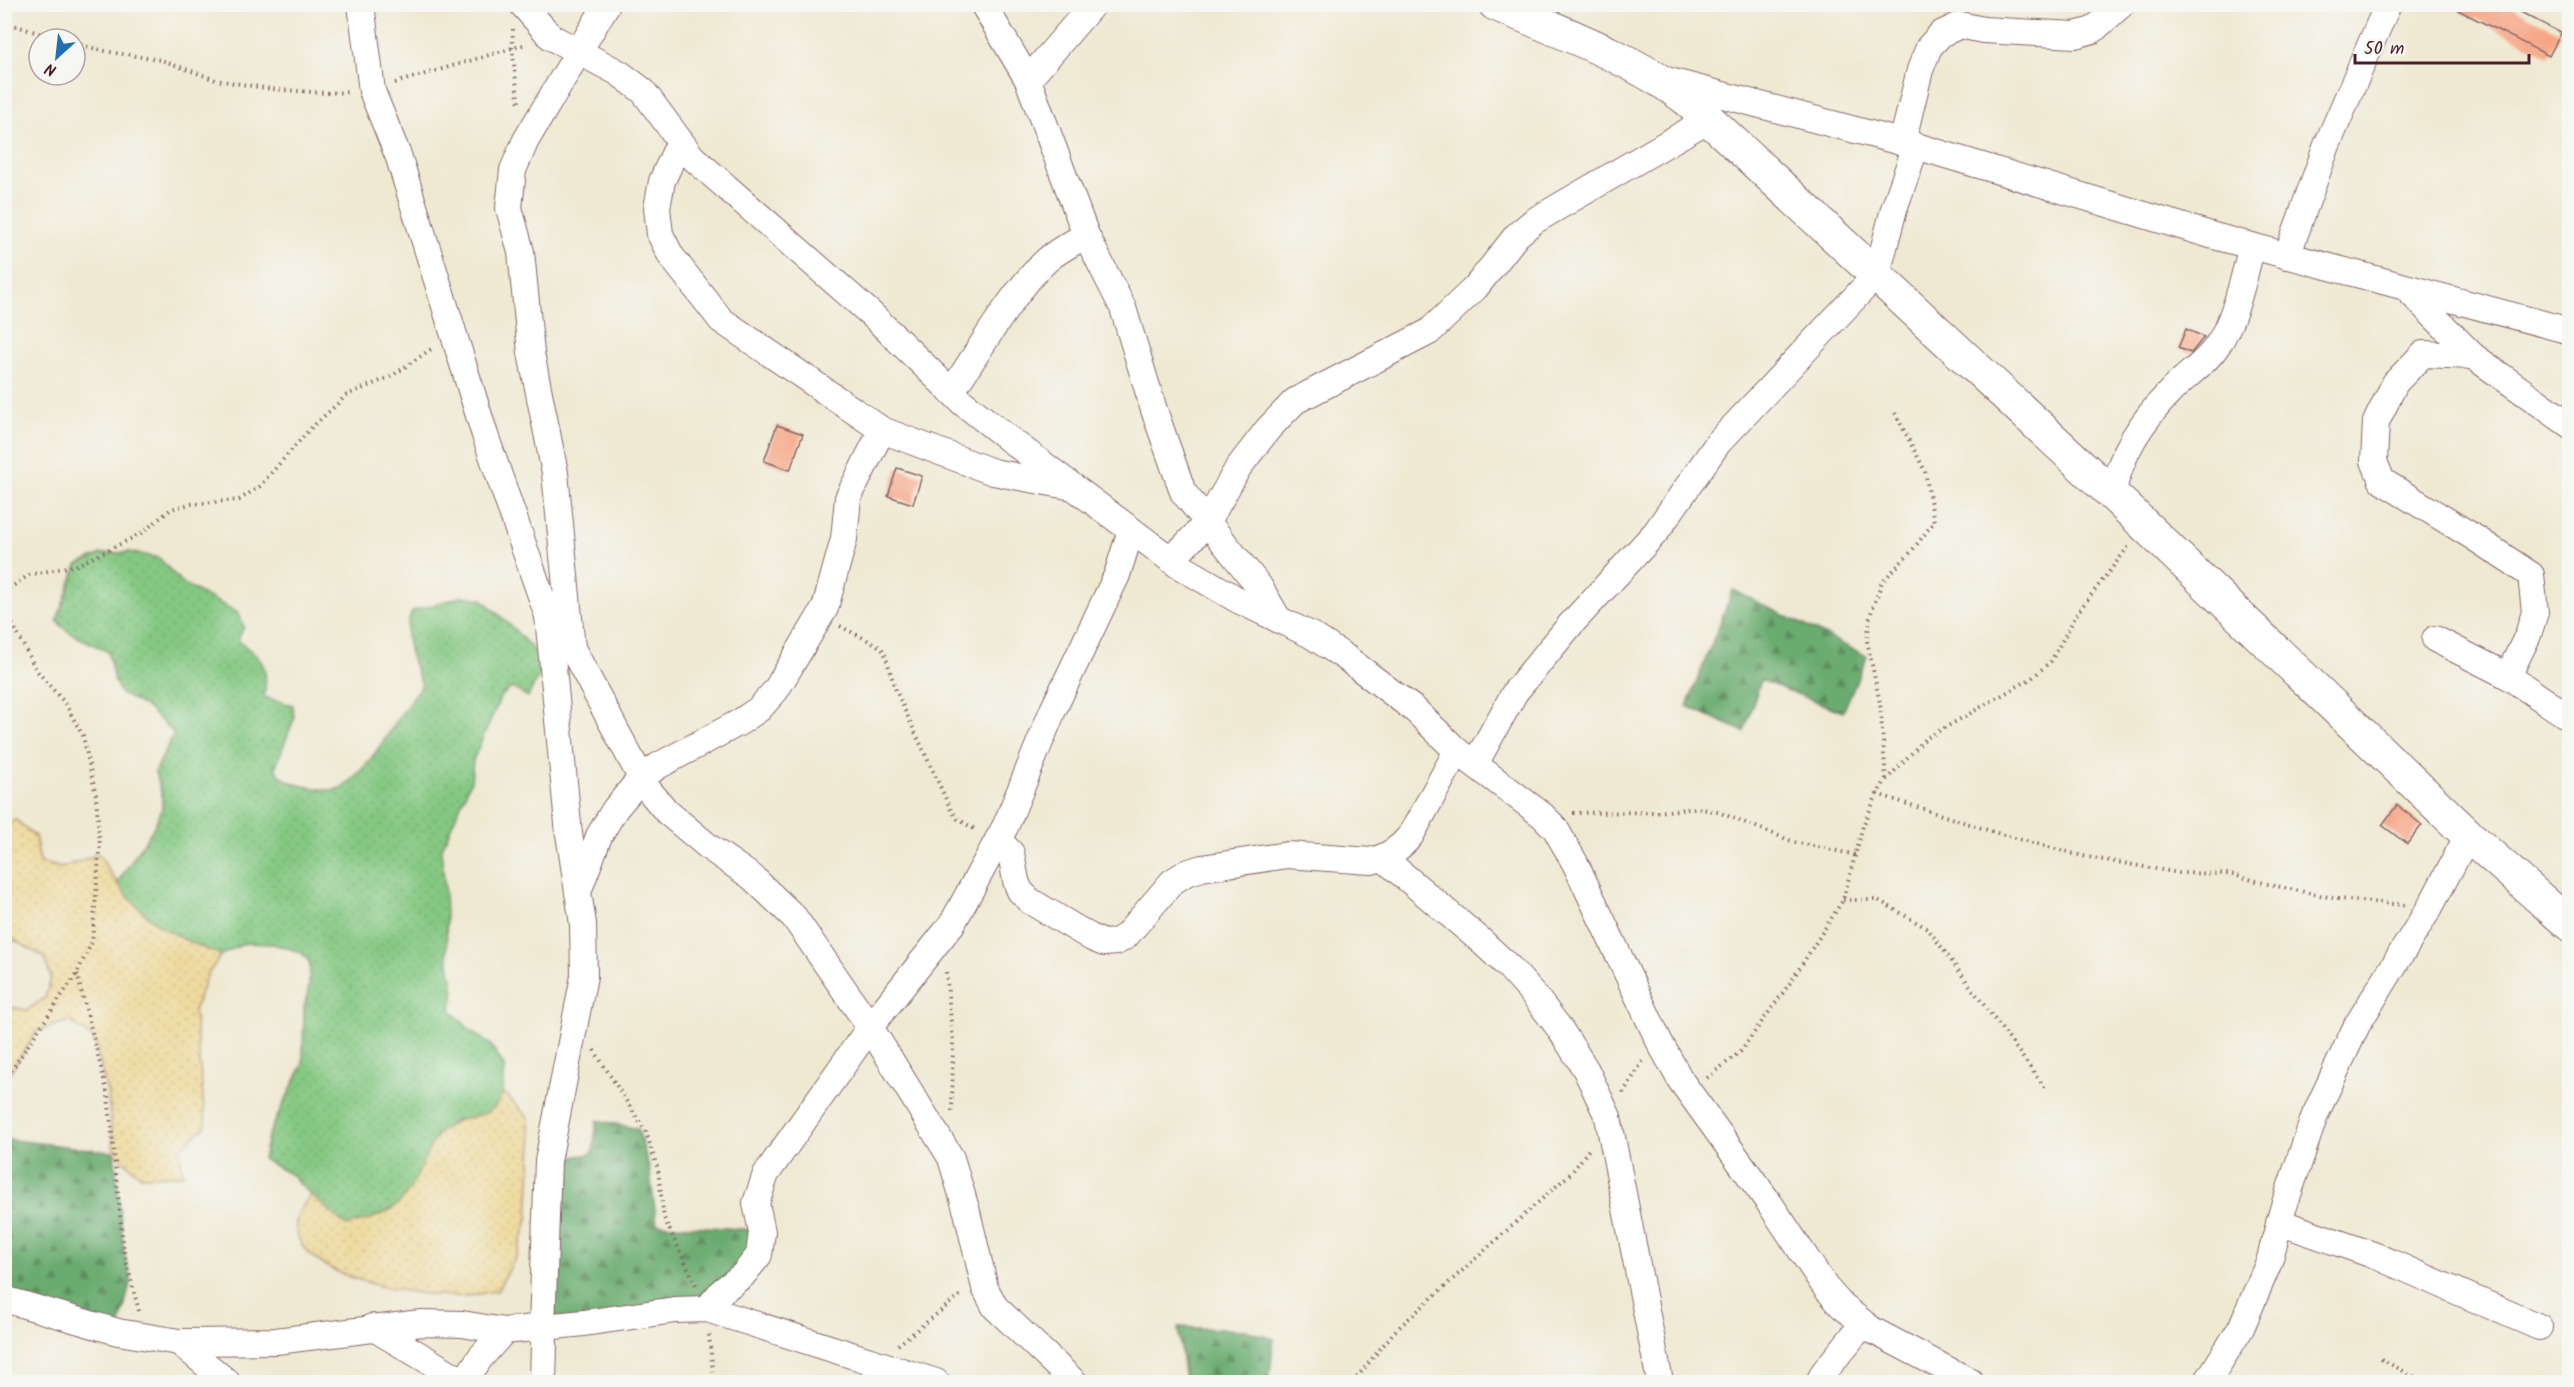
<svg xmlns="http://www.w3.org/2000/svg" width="2574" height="1387" font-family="Kalam,sans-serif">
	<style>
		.grass { fill: url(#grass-dots); stroke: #677456; stroke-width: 1.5 }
		.forest { fill: url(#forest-firs); stroke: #5a664e; stroke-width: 1.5 }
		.sand { fill: url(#sand-dots); stroke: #9c7c64; stroke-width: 1.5 }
		.building { fill: #f6a685 }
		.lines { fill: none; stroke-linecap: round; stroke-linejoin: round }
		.street-casing { stroke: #846665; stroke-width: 28 }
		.secondary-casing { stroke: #846665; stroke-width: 35 }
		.path { stroke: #846665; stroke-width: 4; stroke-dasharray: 1.5 4.5; stroke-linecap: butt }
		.street { stroke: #fff; stroke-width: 26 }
		.secondary { stroke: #fff; stroke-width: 33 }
	</style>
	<defs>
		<pattern id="grass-dots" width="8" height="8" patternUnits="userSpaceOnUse" patternTransform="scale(1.5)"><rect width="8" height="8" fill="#84c882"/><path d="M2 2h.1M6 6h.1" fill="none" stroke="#74ab70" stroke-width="1.8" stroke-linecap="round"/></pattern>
		<pattern id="forest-firs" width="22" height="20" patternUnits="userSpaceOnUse" patternTransform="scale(1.5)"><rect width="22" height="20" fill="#6bac70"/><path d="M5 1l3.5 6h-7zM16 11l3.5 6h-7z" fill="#5a8b5c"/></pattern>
		<pattern id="sand-dots" width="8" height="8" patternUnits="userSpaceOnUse" patternTransform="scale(1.5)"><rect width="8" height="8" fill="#eeda9e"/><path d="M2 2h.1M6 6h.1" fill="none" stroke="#cebb88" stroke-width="1.8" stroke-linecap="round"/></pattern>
	</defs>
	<rect width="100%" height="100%" fill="#f6f6f2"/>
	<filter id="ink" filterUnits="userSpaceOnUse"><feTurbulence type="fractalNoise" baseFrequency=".0167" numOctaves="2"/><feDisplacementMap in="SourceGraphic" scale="12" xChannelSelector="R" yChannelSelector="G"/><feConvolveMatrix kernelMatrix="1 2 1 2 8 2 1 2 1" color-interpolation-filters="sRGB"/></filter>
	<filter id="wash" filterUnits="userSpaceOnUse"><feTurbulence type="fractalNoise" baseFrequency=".008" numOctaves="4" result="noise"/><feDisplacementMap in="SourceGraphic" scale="24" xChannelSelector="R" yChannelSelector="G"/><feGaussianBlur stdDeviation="1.35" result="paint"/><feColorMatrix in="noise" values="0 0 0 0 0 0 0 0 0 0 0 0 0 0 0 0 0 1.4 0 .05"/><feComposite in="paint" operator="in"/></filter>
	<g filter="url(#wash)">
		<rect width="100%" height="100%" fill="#efe9d2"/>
		<!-- grass -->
		<path class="grass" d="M130 552 159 558 183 584 237 612 244 627 238 640C264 662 269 663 264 697L293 705 294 719 275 768C282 781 295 785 309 787 317 788 330 792 337 789 368 776 399 713 422 685 413 664 399 632 413 611L463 596 482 599 513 628 542 659 540 673 528 697 512 688 501 696 473 760 471 781 441 850 445 889 447 952 454 991 451 1010 470 1030 491 1045 504 1066 503 1092 500 1101 486 1115 455 1120 436 1135 415 1182 401 1203 375 1218 346 1226 316 1201 292 1175 263 1159 268 1136 303 1064 304 1008 309 986 310 963 301 952 273 944 245 943 221 955C172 937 152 924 116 885L152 830 162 809V795L155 772 174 733 145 706 121 694 114 680 108 652C91 641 67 636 57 620L77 565 101 554Z"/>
		<!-- forest -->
		<g class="forest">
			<path d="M1733 590 1867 656 1843 712 1761 680 1744 732 1687 706Z"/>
			<path d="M597 1120 638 1129 649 1167 657 1224 757 1230 755 1252 720 1295 546 1324 553 1161 593 1153Z"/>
			<path d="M5 1139 114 1152 124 1252 131 1280 118 1332 5 1299Z"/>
			<path d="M1178 1327 1245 1330 1274 1339 1269 1382H1185Z"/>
		</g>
		<!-- sand -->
		<g class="sand">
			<path d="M16 820 35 836 40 862 61 868 99 854C131 912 161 933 221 955L207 975 194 1010 206 1126 180 1149 183 1175 141 1176 114 1152 108 1095 94 1039 70 1021 37 1031 5 1081V1006L27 1010 45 998 51 978 44 957 5 935V823Z"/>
			<path d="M503 1092 528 1117 532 1141 528 1219 517 1255 497 1291C486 1292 476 1295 465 1296 425 1298 277 1278 298 1214 301 1208 307 1201 311 1195L346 1226C397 1213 405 1205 425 1158 431 1146 434 1136 445 1128 468 1110 491 1125 503 1092Z"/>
		</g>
		<g id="blocks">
			<!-- building -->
			<g class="building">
				<path d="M2446 4H2505L2561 33 2549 56Z"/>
				<path d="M2186 329 2204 337 2191 353 2178 348Z"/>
				<path d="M777 425 803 434 790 470 764 461Z"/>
				<path d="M897 468 922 476 913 504 888 496Z"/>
				<path d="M2397 805 2422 825 2407 844 2382 825Z"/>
			</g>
		</g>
	</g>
	<g filter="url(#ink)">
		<use href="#blocks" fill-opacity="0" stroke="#846665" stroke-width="1.5"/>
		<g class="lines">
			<!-- street casing -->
			<g class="street-casing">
				<g id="street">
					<path d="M361 4 372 91 399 158 485 435 548 616 572 648 646 787 667 812 710 848 752 877 794 917 870 1027 951 1158 967 1212 985 1288 995 1307 1074 1382"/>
					<path d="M522 4 551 37 619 73 643 91 692 157 870 313 962 402 1009 439 1178 565 1238 600 1311 635 1345 657 1415 710 1457 751 1542 815 1555 828 1575 863 1660 1043 1681 1081 1770 1204 1826 1288 1842 1306 1872 1330 1971 1382"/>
					<path d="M983 4 1028 80 1086 235 1123 308 1154 410 1183 492 1259 586 1279 620"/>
					<path d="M1028 80 1093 4"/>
					<path d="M1666 80 1916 146 2214 236 2570 331"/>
					<path d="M1902 143 1920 70 1929 47 1941 34 1960 25 1983 30 2075 35 2093 30 2122 4"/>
					<path d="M2287 256 2327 145 2388 4"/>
					<path d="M2407 289 2473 356 2570 425"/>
					<path d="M2473 356 2423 354 2395 383 2376 422 2374 461 2382 481 2475 538 2531 575 2535 612 2528 635 2508 676"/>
					<path d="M952 391C979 351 1012 292 1047 260 1058 250 1073 243 1086 235"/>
					<path d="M882 430 993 472 1068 486"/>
					<path d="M2112 494C2122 451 2140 423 2171 391 2186 375 2204 365 2217 346 2236 318 2243 279 2252 246"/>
					<path d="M1168 557 1182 549 1207 523 1238 468 1268 429 1295 401 1429 332 1476 287 1517 235 1534 221 1709 119"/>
					<path d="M2435 639 2508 676 2570 718"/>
					<path d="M572 648 555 473 531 353 521 252 509 208 513 170 526 140 607 4"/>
					<path d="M1475 764 1515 692 1571 624 1656 532 1718 443 1877 274 1894 209 1916 146"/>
					<path d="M998 840 1011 853 1016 881 1020 891 1030 901 1092 938 1104 943 1116 942 1126 936 1172 882 1186 873 1202 868 1287 855 1371 861C1388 857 1400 849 1411 835L1457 751"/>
					<path d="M1383 858 1480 940 1509 967 1534 995 1560 1029 1586 1070 1608 1117 1660 1382"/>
					<path d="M578 892 599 836 615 809 641 778 658 766 740 722 759 709 776 690 825 608 844 539 848 498 882 430 721 320 671 256 660 234 657 208 662 181 680 141"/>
					<path d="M2279 1222 2376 1256 2539 1327"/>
					<path d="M4 1299 118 1332 179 1342 276 1341 421 1323 462 1324 504 1331 584 1323 675 1310 707 1309 936 1382"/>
					<path d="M707 1309 722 1291 743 1275 759 1255 762 1232 756 1203 766 1174 870 1027 952 924 1006 825 1053 710 1117 575 1131 530"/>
					<path d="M372 1327 464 1382"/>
					<path d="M179 1342 227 1382"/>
					<path d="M464 1382 480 1358 504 1331"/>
					<path d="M543 1382 544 1343 542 1327 548 1161 584 976 583 924 569 834 548 616"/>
					<path d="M1819 1382 1824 1372 1863 1324"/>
					<path d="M2207 1382 2241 1328 2269 1262 2283 1209 2315 1115 2357 1025 2430 907 2468 835"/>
				</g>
			</g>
			<!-- secondary casing -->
			<g class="secondary-casing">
				<path id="secondary" d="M1495 4C1556 30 1638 60 1689 101L2112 494 2468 835 2570 925"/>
			</g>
			<!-- path -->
			<g class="path">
				<path d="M4 22 57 39"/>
				<path d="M513 29 512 48 519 105"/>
				<path d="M75 44 110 52 161 60 216 80 271 89 325 93 350 92"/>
				<path d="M395 83 526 44"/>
				<path d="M4 592 29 575 77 565 101 554 142 533 171 509 190 504 239 500 260 486 309 430 347 395 392 376 434 347"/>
				<path d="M4 608 37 671 65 703 83 736 96 796 100 846 92 942 77 973 4 1081"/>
				<path d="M840 626 877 645 884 651 896 691 951 810 958 819 976 830"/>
				<path d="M1886 779 1880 703 1867 641 1870 616 1882 582 1911 552 1934 522 1925 471 1895 413"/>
				<path d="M1877 794 2000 834 2082 856 2179 873 2229 874 2276 886 2338 899 2405 905"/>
				<path d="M1573 813 1658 812 1697 808 1718 812 1794 842 1856 855"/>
				<path d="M1843 900H1878L1928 929 2046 1089"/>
				<path d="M946 972 953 1041 952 1114"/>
				<path d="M77 974 108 1095 124 1253 139 1311"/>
				<path d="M594 1050 646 1132 658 1170 664 1218 696 1285"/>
				<path d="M1707 1078 1740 1052 1790 983 1843 900 1863 826 1877 794 1886 780 1925 739 2032 678 2051 661 2078 612 2128 547"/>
				<path d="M1623 1093 1643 1061"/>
				<path d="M709 1335 714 1382"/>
				<path d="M898 1345 963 1293"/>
				<path d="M2381 1359 2424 1382"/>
				<path d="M1353 1382 1394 1332 1572 1172 1590 1148"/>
			</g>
			<!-- street -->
			<use href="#street" class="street"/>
			<!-- secondary -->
			<use href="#secondary" class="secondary"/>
		</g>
	</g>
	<!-- margin -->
	<rect width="2574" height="1387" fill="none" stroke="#f6f6f2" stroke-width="24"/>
	<!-- north arrow -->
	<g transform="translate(57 57) rotate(207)"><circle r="28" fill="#f6f6f2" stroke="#b1a0a2" stroke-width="1.5"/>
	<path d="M0-4.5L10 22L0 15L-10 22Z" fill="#1f6fb2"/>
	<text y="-9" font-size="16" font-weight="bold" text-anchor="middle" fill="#4a1f2b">N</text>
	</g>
	<!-- scale -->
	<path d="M2355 54v9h174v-9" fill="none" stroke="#4a1f2b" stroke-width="3"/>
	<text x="2364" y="54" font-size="18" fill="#4a1f2b" stroke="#f6f6f2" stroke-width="4.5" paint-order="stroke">50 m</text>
</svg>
